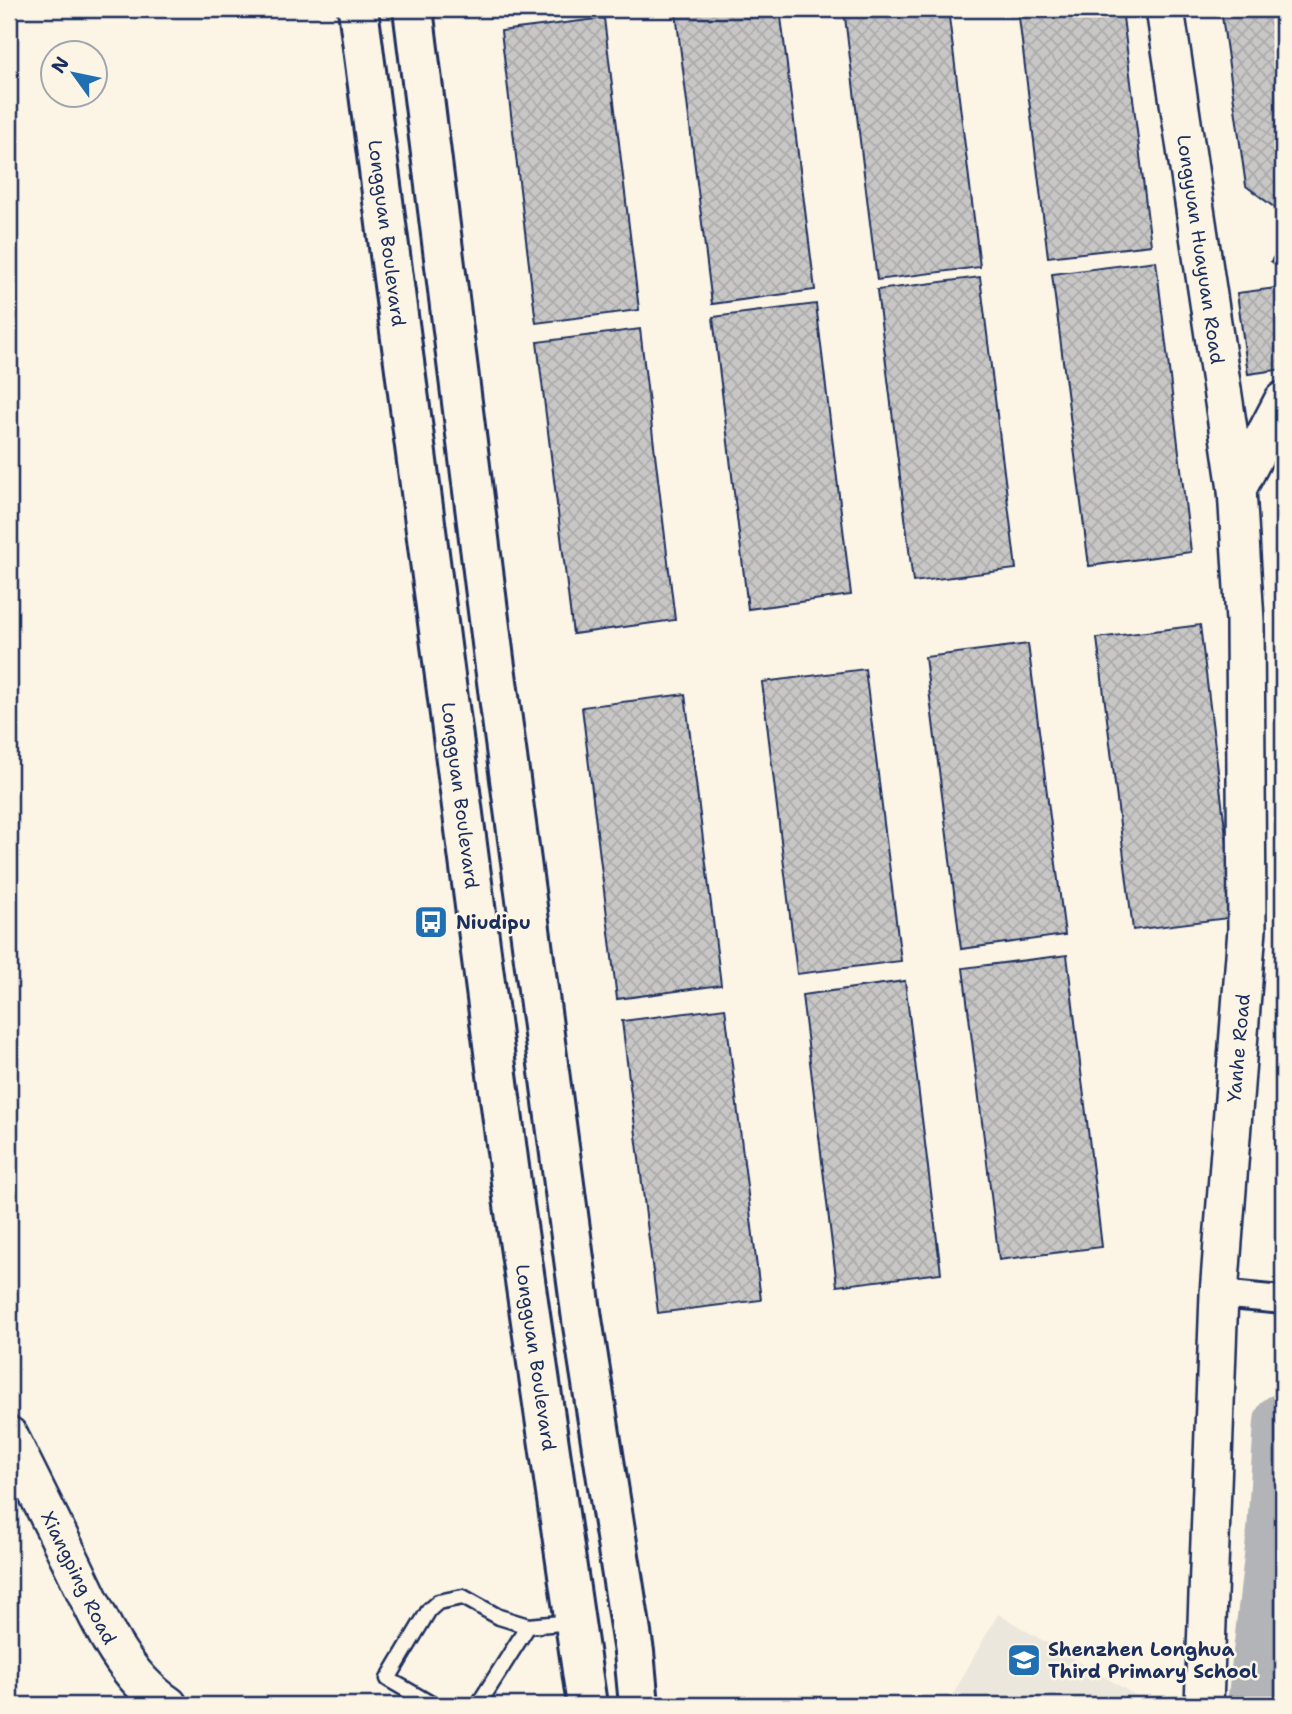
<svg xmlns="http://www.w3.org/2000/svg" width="1292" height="1714" font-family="'Shantell Sans',sans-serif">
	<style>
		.built { fill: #ece7dc }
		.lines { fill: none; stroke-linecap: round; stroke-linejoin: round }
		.river { stroke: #b2b4b8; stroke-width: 58 }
		.building { fill: url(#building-cross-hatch); stroke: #1b2f5e; stroke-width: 2 }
		.lane-casing { stroke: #1b2f5e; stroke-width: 19 }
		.street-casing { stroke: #1b2f5e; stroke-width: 32 }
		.secondary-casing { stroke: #1b2f5e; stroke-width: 42 }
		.primary-casing { stroke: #1b2f5e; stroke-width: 44 }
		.lane { stroke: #fcf5e5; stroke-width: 14 }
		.street { stroke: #fcf5e5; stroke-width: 26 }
		.secondary { stroke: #fcf5e5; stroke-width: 37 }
		.primary { stroke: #fcf5e5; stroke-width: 38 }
		.labels { text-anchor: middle; stroke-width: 5; stroke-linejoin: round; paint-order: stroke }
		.street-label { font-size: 19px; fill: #1b2f5e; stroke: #fcf5e5 }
		.poi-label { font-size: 19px; font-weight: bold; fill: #1b2f5e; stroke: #fcf5e5; text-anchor: start }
	</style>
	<defs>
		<pattern id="building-cross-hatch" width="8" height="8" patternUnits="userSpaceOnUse" patternTransform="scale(1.75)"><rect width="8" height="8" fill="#c8c7c6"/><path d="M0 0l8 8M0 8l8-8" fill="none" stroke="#ababac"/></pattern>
	</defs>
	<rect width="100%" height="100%" fill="#fcf5e5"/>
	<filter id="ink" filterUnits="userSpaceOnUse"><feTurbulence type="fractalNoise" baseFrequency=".0143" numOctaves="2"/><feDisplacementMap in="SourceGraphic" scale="14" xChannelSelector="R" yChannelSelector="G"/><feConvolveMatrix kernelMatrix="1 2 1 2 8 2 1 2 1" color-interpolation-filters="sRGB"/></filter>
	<g filter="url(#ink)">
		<!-- built -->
		<path class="built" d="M998 1614 1152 1705H947Z"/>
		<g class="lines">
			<!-- river -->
			<path class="river" d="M1256 1705 1276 1531 1283 1422"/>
		</g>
		<!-- building -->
		<g class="building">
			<path d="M705 9H780L815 290 712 304 676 13Z"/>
			<path d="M844 9H948L980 267 877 280Z"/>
			<path d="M1018 9H1122L1151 245 1048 257Z"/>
			<path d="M1221 9H1283V214L1246 186Z"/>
			<path d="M604 18 639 310 536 323 501 31Z"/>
			<path d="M1283 244V270L1271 261Z"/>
			<path d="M1156 261 1191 552 1089 566 1052 274Z"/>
			<path d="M980 277 1016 569 913 582 877 290Z"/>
			<path d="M1283 287V369L1248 374 1237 293Z"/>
			<path d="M816 304 851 595 748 609 713 317Z"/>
			<path d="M640 329 675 620 573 634 537 342Z"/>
			<path d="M1200 625 1236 917 1133 930 1097 638Z"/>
			<path d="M1028 644 1065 935 961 949 925 657Z"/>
			<path d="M865 669 901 961 797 974 762 682Z"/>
			<path d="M685 694 721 985 617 999 582 707Z"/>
			<path d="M1067 955 1102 1247 999 1260 963 968Z"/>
			<path d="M905 981 941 1273 837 1286 802 995Z"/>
			<path d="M725 1008 761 1300 658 1313 622 1021Z"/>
		</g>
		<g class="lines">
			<!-- lane casing -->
			<g class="lane-casing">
				<g id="lane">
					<path d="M528 1626 572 1622"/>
					<path d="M433 1705 388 1679 429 1610 438 1602 463 1597 499 1617 528 1626 478 1705"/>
				</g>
			</g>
			<!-- street casing -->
			<g class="street-casing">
				<path id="street" d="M1219 1294 1283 1300"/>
			</g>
			<!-- secondary casing -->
			<g class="secondary-casing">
				<g id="secondary">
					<path id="s1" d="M1165 9 1237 489 1245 621 1247 929 1219 1294 1204 1705"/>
					<path d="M1237 489 1283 401"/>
					<path id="s2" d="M9 1436C29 1477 50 1519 71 1561 96 1612 119 1673 168 1705"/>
				</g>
			</g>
			<!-- primary casing -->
			<g class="primary-casing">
				<g id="primary">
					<path id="s3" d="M358 9 514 1205 587 1705"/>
					<path d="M413 9 494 659 582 1319 634 1652 639 1705"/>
				</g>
			</g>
			<!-- lane -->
			<use href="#lane" class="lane"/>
			<!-- street -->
			<use href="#street" class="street"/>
			<!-- secondary -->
			<use href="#secondary" class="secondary"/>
			<!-- primary -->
			<use href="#primary" class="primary"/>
		</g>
	</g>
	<!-- icons -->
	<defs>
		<g id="bus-square" transform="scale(1.75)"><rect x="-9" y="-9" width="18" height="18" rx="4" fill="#1f6fb2" stroke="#fcf5e5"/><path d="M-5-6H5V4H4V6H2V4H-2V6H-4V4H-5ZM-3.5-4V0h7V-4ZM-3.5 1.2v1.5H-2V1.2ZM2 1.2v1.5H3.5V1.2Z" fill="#fff"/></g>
		<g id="school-square" transform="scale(1.75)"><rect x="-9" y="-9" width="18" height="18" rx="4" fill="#1f6fb2" stroke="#fcf5e5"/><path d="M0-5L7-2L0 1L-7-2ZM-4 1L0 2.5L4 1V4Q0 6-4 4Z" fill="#fff"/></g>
	</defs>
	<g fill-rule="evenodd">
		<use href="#bus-square" x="431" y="922"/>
		<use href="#school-square" x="1024" y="1660"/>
	</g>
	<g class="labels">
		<!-- street labels -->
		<g class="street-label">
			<text dy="7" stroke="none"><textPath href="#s3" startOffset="226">Longguan Boulevard</textPath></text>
			<text dy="7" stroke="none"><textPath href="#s1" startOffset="243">Longyuan Huayuan Road</textPath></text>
			<text dy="7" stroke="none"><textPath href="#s3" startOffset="793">Longguan Boulevard</textPath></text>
			<text transform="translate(1238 1048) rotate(-85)" y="7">Yanhe Road</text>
			<text dy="7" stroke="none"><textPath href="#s3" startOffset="1360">Longguan Boulevard</textPath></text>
			<text dy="7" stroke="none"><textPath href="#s2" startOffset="158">Xiangping Road</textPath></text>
		</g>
		<!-- poi labels -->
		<g class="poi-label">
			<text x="456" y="929">Niudipu</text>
			<text x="1048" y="1656">Shenzhen Longhua<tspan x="1048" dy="22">Third Primary School</tspan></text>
		</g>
	</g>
	<!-- margin -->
	<rect width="1292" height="1714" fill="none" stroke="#fcf5e5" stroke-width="35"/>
	<rect x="18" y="18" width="1257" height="1679" fill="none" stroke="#1b2f5e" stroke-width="2.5" filter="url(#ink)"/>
	<!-- north arrow -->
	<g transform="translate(74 74) rotate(303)"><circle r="33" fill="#fcf5e5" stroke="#a2a6af" stroke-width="2"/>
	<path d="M0-5L12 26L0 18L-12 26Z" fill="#1f6fb2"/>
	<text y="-10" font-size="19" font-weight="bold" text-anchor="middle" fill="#1b2f5e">N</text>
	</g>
</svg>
